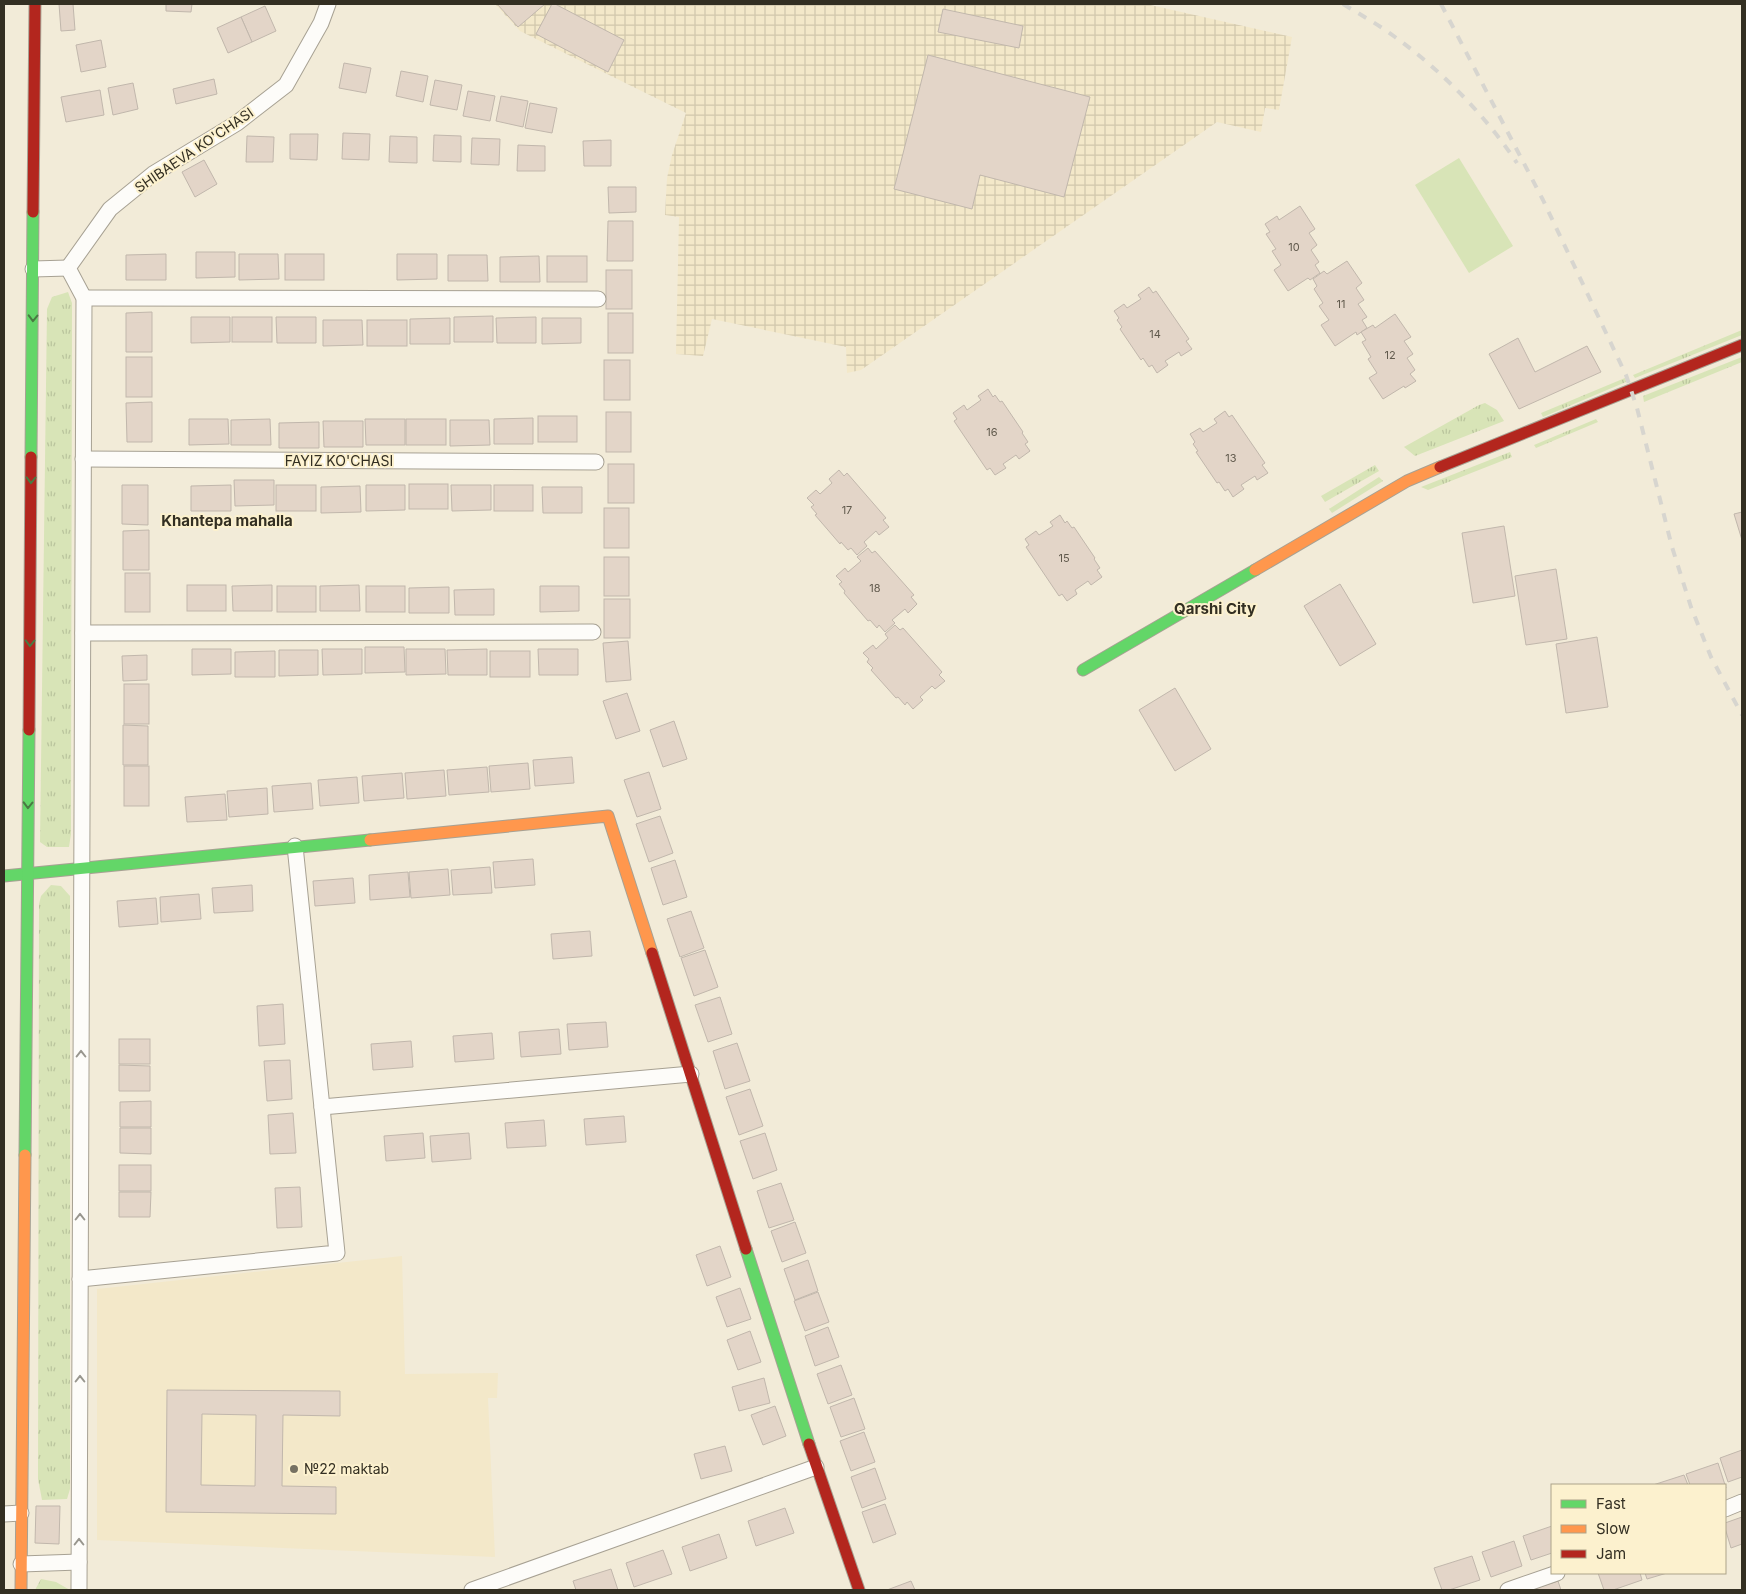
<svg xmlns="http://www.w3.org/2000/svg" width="1746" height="1594" font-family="Inter,sans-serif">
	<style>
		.built { fill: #f3e8c9 }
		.industrial { fill: url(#industrial-grid) }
		.grass { fill: url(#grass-tufts) }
		.garden { fill: #d8e4b7 }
		.building { fill: #e3d5c8; stroke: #c1b7ac; fill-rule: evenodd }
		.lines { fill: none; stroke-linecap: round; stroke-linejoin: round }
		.street-casing { stroke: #a7a193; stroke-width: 17 }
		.fast-casing { stroke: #a7a193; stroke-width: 13 }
		.slow-casing { stroke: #a7a193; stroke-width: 13 }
		.jam-casing { stroke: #a7a193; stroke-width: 13 }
		.street { stroke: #fdfcf9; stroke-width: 15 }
		.fast { stroke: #63d668; stroke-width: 11 }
		.slow { stroke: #ff974d; stroke-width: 11 }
		.jam { stroke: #b3261e; stroke-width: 11 }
		.rail { stroke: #d7d5cf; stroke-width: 4; stroke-dasharray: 9 9; stroke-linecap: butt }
		.oneway { stroke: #497a42 }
		.oneway2 { stroke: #98968e }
		.poi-dot { fill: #767162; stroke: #fcf1ce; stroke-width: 2 }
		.labels { text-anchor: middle; stroke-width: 4; stroke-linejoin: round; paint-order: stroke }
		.number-label { font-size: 11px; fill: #615a4d }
		.street-label { font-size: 14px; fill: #332f22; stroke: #fcf1ce }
		.poi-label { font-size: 14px; fill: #332f22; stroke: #fcf1ce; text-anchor: start }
		.neighbourhood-label { font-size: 15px; font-weight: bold; fill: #332f22; stroke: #fcf1ce }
	</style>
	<defs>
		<pattern id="industrial-grid" width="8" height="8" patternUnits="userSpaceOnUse" patternTransform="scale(1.25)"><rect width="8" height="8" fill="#f3e8c9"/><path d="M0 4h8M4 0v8" fill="none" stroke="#d1c7ac"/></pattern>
		<pattern id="grass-tufts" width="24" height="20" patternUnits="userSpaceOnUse" patternTransform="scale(1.25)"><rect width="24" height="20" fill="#d8e4b7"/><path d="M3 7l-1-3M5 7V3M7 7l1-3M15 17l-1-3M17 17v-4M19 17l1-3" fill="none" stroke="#bac49d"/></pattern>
	</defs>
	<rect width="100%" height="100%" fill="#f2ebd8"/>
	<!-- built -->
	<path class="built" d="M402 1256 405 1374 498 1373 497 1398H488L495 1557 97 1540V1289Z"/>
	<!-- industrial -->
	<path class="industrial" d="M495 4H1146L1292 37 1279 110 1265 108 1261 132 1217 122 861 370 847 373 846 347 712 319 703 356 676 354 679 217 665 215 667 178 672 155 686 113 520 31Z"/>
	<!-- grass -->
	<g class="grass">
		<path d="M68 292 72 303 71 834 69 847H47L40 842 47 309 52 297Z"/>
		<path d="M1742 330V335L1635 378 1633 375Z"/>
		<path d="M1742 357V362L1644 402 1643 396Z"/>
		<path d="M1625 378 1626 382 1543 417 1541 413Z"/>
		<path d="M1485 403 1497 410 1504 421 1415 456 1404 447 1479 405Z"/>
		<path d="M1596 419 1598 422 1536 448 1534 445Z"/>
		<path d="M1510 452 1512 457 1428 490 1421 487Z"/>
		<path d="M1375 465 1379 471 1325 502 1321 496Z"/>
		<path d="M1379 477 1383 481 1332 513 1329 509Z"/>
		<path d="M51 885 61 886 70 896V1489L67 1499 42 1500 38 1479 39 904 41 896Z"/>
		<path d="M41 1579 56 1582 70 1590H35Z"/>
	</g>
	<!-- garden -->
	<path class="garden" d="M1459 158 1513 246 1469 273 1415 185Z"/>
	<!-- building -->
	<g class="building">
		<path d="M59 4H73L75 30 61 31Z"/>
		<path d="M166 4H192L191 12 166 11Z"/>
		<path d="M497 4H545L518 27Z"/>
		<path d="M552 4H555L624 40 608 72 536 34Z"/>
		<path d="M265 6 276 31 252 42 241 17Z"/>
		<path d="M943 9 1023 26 1019 48 938 32Z"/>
		<path d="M241 17 252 42 228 53 217 28Z"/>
		<path d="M101 40 106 67 81 72 76 45Z"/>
		<path d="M928 55 1090 97 1064 197 980 175 972 209 894 189Z"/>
		<path d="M344 63 371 68 366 93 339 88Z"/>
		<path d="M401 71 428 76 423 102 396 96Z"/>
		<path d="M214 79 217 94 176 104 173 89Z"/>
		<path d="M435 80 462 85 457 110 430 105Z"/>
		<path d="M133 83 138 109 113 115 108 88Z"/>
		<path d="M100 90 104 115 66 122 61 97Z"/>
		<path d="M468 91 495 96 490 121 463 116Z"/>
		<path d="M501 96 528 101 523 127 496 121Z"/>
		<path d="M530 103 557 108 552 133 525 128Z"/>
		<path d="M343 133 370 134 369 160 342 159Z"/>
		<path d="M290 134H318L317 160 290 159Z"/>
		<path d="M434 135 461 136V162L433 161Z"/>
		<path d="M247 136 274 137 273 162H246Z"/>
		<path d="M390 136 417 137V163L389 162Z"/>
		<path d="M472 138 500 139 499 165 471 164Z"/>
		<path d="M611 140V166H584L583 141Z"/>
		<path d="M518 145 545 146V171H517Z"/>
		<path d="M204 160 217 184 195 197 182 172Z"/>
		<path d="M608 187H636V212L609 213Z"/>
		<path d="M1300 206 1315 229 1309 233 1317 245 1311 250 1319 262 1315 265 1320 273 1310 280 1308 278 1288 291 1274 270 1281 265 1272 251 1276 249 1266 234 1270 232 1265 224 1277 216 1279 220Z"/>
		<path d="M608 221H633V261H607Z"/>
		<path d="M196 252H235V277L196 278Z"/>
		<path d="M166 254V280H126V255Z"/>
		<path d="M239 254H278L279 279 239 280Z"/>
		<rect x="285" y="254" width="39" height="26"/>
		<path d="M397 254H437V279L397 280Z"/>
		<path d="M448 255H487L488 281H448Z"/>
		<path d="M539 256 540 282H500V257Z"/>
		<rect x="547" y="256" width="40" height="26"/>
		<path d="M1347 261 1362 283 1356 288 1364 300 1358 304 1367 317 1362 320 1367 328 1357 335 1356 332 1335 346 1321 325 1329 320 1319 306 1323 303 1314 289 1317 286 1313 279 1324 271 1327 274Z"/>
		<rect x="606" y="270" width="26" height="39"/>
		<path d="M1149 287 1153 293 1156 291 1189 339 1186 341 1192 349 1181 356 1179 352 1165 361 1168 365 1157 373 1152 365 1149 367 1143 358 1141 360 1120 329 1122 327 1117 320 1119 318 1114 311 1124 304 1127 308 1141 299 1138 295Z"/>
		<path d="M152 312V352H126V313Z"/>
		<rect x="608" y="313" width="25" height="40"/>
		<path d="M1395 314 1411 337 1404 341 1413 354 1407 358 1415 370 1410 374 1416 381 1405 388 1404 386 1383 399 1369 378 1377 373 1368 359 1371 357 1362 342 1366 340 1361 332 1373 325 1375 328Z"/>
		<path d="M493 316V342H454V317Z"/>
		<path d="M191 317H230V342L191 343Z"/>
		<rect x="232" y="317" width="40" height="25"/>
		<path d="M276 317H316V343H277Z"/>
		<path d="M536 317V343H497L496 318Z"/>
		<path d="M450 318V344H410V319Z"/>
		<path d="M542 318H581V343L542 344Z"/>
		<path d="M323 320H362L363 345 323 346Z"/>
		<rect x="367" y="320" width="40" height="26"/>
		<path d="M1518 338 1535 372 1587 346 1601 372 1519 409 1489 354Z"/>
		<rect x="126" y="357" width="26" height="40"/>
		<rect x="604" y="360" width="26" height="40"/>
		<path d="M988 389 993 397 995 395 1000 402 1002 401 1023 432 1022 433 1028 442 1025 444 1030 451 1019 459 1016 455 1003 464 1006 468 995 475 990 468 987 470 954 421 957 419 953 413 964 405 967 410 981 400 978 396Z"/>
		<path d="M152 402V442H127L126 403Z"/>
		<path d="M1225 411 1229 417 1232 415 1265 463 1262 465 1268 473 1257 480 1255 476 1241 485 1244 489 1233 497 1228 489 1225 491 1219 482 1217 483 1196 452 1198 451 1193 444 1195 442 1190 434 1200 428 1203 432 1217 423 1214 419Z"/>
		<rect x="606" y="412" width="25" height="40"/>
		<rect x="538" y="416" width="39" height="26"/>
		<path d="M533 418V444H494V419Z"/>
		<path d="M189 419H228L229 444 189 445Z"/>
		<path d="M270 419 271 445H231V420Z"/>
		<path d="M365 419H405V445H366Z"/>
		<rect x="406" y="419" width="40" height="26"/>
		<path d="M450 420H489L490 445 450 446Z"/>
		<path d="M323 421H363V447H324Z"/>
		<path d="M319 422V448H279V423Z"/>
		<rect x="608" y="464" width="26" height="39"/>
		<path d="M839 470 844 476 847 473 886 518 883 520 889 527 879 535 876 531 864 542 867 546 857 555 851 548 848 550 841 542 840 544 815 515 817 514 811 507 814 505 807 498 816 490 820 494 832 483 829 479Z"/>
		<path d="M234 480H274V505L235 506Z"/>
		<rect x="409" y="484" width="39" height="25"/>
		<path d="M122 485H148V525L122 524Z"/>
		<path d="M231 485V511H191V486Z"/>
		<rect x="276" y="485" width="40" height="26"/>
		<path d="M366 485H405V510L366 511Z"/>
		<path d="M451 485H491V510L452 511Z"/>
		<rect x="494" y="485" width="39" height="26"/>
		<path d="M360 486 361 512 321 513V487Z"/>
		<path d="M542 487H582V513H543Z"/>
		<rect x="604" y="508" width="25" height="40"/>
		<path d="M1742 512V540L1734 514Z"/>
		<path d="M1060 515 1065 523 1067 521 1072 528 1074 527 1095 558 1094 559 1100 568 1097 570 1102 577 1091 585 1088 581 1075 590 1077 594 1067 601 1062 594 1059 596 1026 547 1029 545 1025 539 1036 531 1039 535 1053 526 1050 522Z"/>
		<path d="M1504 526 1515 596 1473 603 1462 533Z"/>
		<path d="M149 530V570H123V531Z"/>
		<path d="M868 548 872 553 875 551 914 595 911 597 917 604 908 613 905 609 892 620 895 623 885 632 879 625 877 628 870 620 868 621 844 593 845 591 839 584 842 582 836 576 845 568 848 572 861 561 857 557Z"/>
		<rect x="604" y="557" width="25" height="39"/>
		<path d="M1556 569 1567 639 1526 645 1515 576Z"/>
		<rect x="125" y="573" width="25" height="39"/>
		<path d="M1340 584 1376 644 1340 666 1304 606Z"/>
		<rect x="187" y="585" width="39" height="26"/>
		<path d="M272 585V611H233L232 586Z"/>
		<path d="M359 585 360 611H320V586Z"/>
		<rect x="277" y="586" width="39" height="26"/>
		<rect x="366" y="586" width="39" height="26"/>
		<path d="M540 586H579V611L540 612Z"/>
		<path d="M449 587V613H409V588Z"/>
		<path d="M494 589V615H455L454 590Z"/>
		<rect x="604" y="599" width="26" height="39"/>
		<path d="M895 625 900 630 903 628 942 672 939 675 945 681 935 689 932 686 920 697 923 700 913 709 907 702 905 705 898 697 896 698 871 670 873 668 867 662 869 659 863 653 873 645 876 649 888 638 885 634Z"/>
		<path d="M1597 637 1608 707 1566 713 1556 644Z"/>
		<path d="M628 641 631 680 606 682 603 643Z"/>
		<path d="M365 647H404L405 672 365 673Z"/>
		<path d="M192 649H231V674L192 675Z"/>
		<path d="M322 649H362V674L323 675Z"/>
		<path d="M406 649H445L446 674 406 675Z"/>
		<path d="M487 649V675H448L447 650Z"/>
		<path d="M538 649H578V675H539Z"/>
		<path d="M279 650H318V675L279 676Z"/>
		<path d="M275 651V677H235V652Z"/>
		<rect x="490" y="651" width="40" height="26"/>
		<path d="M147 655V680L123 681 122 656Z"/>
		<rect x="124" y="684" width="25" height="40"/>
		<path d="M1175 688 1211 749 1175 771 1139 710Z"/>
		<path d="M627 693 640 731 616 739 603 701Z"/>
		<path d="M674 721 687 759 663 767 650 730Z"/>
		<path d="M123 725 148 726V765H123Z"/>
		<path d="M572 757 574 783 535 786 533 760Z"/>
		<path d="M528 763 530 789 491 792 489 766Z"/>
		<rect x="124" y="766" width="25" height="40"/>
		<path d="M487 767 489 792 449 795 447 770Z"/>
		<path d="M444 770 446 796 407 799 405 773Z"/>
		<path d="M649 772 661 809 637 817 624 780Z"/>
		<path d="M402 773 404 798 364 801 362 776Z"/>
		<path d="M357 777 359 803 320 806 318 780Z"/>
		<path d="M311 783 313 809 274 812 272 786Z"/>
		<path d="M267 788 268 814 229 817 227 791Z"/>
		<path d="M225 794 227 820 187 822 185 797Z"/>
		<path d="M660 816 673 853 649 862 636 824Z"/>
		<path d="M533 859 535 885 495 888 493 862Z"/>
		<path d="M675 860 687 897 663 905 651 868Z"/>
		<path d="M490 867 492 893 453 895 451 870Z"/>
		<path d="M448 869 450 895 411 898 409 872Z"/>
		<path d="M408 872 410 897 370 900 369 875Z"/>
		<path d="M353 878 355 903 315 906 313 881Z"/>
		<path d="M252 885 253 911 214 913 212 888Z"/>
		<path d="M199 894 201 919 161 922 160 897Z"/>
		<path d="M156 898 158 924 119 927 117 901Z"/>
		<path d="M691 911 704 948 680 957 667 919Z"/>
		<path d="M590 931 592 956 553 959 551 934Z"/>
		<path d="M705 950 718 987 694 996 681 958Z"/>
		<path d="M720 997 732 1034 708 1042 695 1005Z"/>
		<path d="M283 1004 285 1044 259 1046 257 1006Z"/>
		<path d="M606 1022 608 1047 569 1050 567 1024Z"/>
		<path d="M559 1029 561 1054 521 1057 519 1032Z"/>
		<path d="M492 1033 494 1059 455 1062 453 1036Z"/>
		<rect x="119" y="1039" width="31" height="25"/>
		<path d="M411 1041 413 1067 373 1070 371 1044Z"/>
		<path d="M737 1043 750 1081 725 1089 713 1051Z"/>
		<path d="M290 1060 292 1099 267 1101 264 1061Z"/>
		<path d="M119 1065 150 1066V1091H119Z"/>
		<path d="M750 1089 763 1126 739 1135 726 1097Z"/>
		<path d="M151 1101V1127H120V1102Z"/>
		<path d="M293 1113 296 1153 270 1154 268 1115Z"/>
		<path d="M624 1116 626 1142 586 1145 584 1119Z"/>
		<path d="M544 1120 546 1146 507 1148 505 1123Z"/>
		<path d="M120 1128H151V1154L120 1153Z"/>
		<path d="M423 1133 425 1158 386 1161 384 1136Z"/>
		<path d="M469 1133 471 1159 432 1162 430 1136Z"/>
		<path d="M765 1133 777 1170 753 1179 740 1141Z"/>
		<rect x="119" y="1165" width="32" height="26"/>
		<path d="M781 1183 794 1220 769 1228 757 1191Z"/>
		<path d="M300 1187 302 1227 277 1228 275 1188Z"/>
		<path d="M119 1192H151L150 1217H119Z"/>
		<path d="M795 1222 806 1253 782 1262 771 1231Z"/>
		<path d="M720 1246 731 1277 707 1286 696 1255Z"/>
		<path d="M808 1260 818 1291 795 1300 784 1269Z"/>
		<path d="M740 1288 751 1319 727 1327 716 1297Z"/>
		<path d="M818 1292 829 1322 805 1331 794 1301Z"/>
		<path d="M828 1327 839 1357 815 1366 805 1336Z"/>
		<path d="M750 1331 761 1362 738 1370 727 1340Z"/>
		<path d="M841 1365 852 1395 828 1404 817 1374Z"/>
		<path d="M764 1378 770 1403 739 1411 732 1387Z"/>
		<path d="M167 1390 340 1391V1416L283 1415 282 1486 336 1487V1514L166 1512ZM202 1414 256 1415 255 1486 201 1485Z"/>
		<path d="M854 1398 865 1429 841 1437 830 1407Z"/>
		<path d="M775 1406 786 1436 763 1445 751 1415Z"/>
		<path d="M864 1432 875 1462 851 1471 840 1441Z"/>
		<path d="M725 1446 732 1471 701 1479 694 1454Z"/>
		<path d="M1742 1450V1477L1728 1482 1720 1458Z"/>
		<path d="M1718 1463 1726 1488H1725V1485H1690L1686 1474Z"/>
		<path d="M875 1468 886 1499 862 1508 851 1477Z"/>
		<path d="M1684 1475 1688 1485H1653Z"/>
		<path d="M885 1504 896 1534 873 1543 862 1512Z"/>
		<path d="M36 1506H60L59 1544 35 1543Z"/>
		<path d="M785 1508 794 1533 756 1546 748 1521Z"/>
		<path d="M1742 1517V1544L1731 1548 1725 1528V1523Z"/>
		<path d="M1552 1526V1553L1531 1560 1523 1536Z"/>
		<path d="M719 1534 727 1558 690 1571 682 1547Z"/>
		<path d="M1514 1541 1522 1566 1491 1577 1482 1552Z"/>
		<path d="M663 1550 672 1574 634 1587 626 1563Z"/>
		<path d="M1472 1556 1480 1580 1449 1590H1442L1434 1568Z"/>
		<path d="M611 1569 618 1590H576L573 1581Z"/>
		<path d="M1598 1573H1640L1642 1580 1613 1590H1604Z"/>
		<path d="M1645 1573H1667L1647 1579Z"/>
		<path d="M911 1581 915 1590H887Z"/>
		<path d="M1558 1581 1561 1590H1531Z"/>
	</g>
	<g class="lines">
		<!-- street casing -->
		<g class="street-casing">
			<g id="street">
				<path d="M68 268 84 298 79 1590"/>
				<path d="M68 268 110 209 153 174 237 123 286 85 321 23 328 4"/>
				<path d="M33 269 68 268"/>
				<path d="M84 298 598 299"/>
				<path d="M83 459 596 462"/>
				<path d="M83 633 593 632"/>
				<path d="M322 1107 691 1074"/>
				<path d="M80 1279 337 1253 295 846"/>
				<path d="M1725 1509 1742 1502"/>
				<path d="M4 1514 21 1513"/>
				<path d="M21 1564 79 1562"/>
				<path d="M472 1590 816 1467"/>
				<path d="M1508 1590 1557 1573"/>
			</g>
		</g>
		<!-- fast casing -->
		<g class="fast-casing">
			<g id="fast">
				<path d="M31 457 33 212"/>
				<path d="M1083 670 1255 570"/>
				<path d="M4 876 370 840"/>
				<path d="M25 1155 29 730"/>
				<path d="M746 1249 809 1444"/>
			</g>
		</g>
		<!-- slow casing -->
		<g class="slow-casing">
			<g id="slow">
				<path d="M1255 570 1407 481 1440 467"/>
				<path d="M370 840 608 816 652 953"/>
				<path d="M21 1590 25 1155"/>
			</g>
		</g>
		<!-- jam casing -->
		<g class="jam-casing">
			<g id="jam">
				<path d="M33 212 35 4"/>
				<path d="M1440 467 1742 345"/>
				<path d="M29 730 31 457"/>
				<path d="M652 953 746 1249"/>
				<path d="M809 1444 859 1590"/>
			</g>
		</g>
		<!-- street -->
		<use href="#street" class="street"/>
		<!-- fast -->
		<use href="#fast" class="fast"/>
		<!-- slow -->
		<use href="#slow" class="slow"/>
		<!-- jam -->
		<use href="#jam" class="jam"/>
		<!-- rail -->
		<g class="rail">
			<path d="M1343 4C1361 15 1379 25 1395 37 1442 71 1485 115 1517 163"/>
			<path d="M1441 4 1543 200 1626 375 1637 408 1672 547 1691 607 1711 657 1742 715"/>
		</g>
	</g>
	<!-- one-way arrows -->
	<defs><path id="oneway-chevron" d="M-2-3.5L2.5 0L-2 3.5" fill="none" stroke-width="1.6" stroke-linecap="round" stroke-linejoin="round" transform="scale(1.25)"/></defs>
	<g class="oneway">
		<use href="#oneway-chevron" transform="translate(33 318) rotate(91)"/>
		<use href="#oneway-chevron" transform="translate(31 480) rotate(91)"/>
		<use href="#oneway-chevron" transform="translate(30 643) rotate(91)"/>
		<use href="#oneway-chevron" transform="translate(28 805) rotate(91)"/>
	</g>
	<g class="oneway2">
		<use href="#oneway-chevron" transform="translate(81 1054) rotate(-90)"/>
		<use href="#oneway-chevron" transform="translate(80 1217) rotate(-90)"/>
		<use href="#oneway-chevron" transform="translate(80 1379) rotate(-90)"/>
		<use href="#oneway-chevron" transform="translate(79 1542) rotate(-90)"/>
	</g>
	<!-- markers -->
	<circle class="poi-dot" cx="294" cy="1469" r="5"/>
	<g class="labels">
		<!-- number labels -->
		<g class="number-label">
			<text x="1294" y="251">10</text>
			<text x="1341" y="308">11</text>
			<text x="1155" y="338">14</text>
			<text x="1390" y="359">12</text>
			<text x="992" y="436">16</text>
			<text x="1231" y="462">13</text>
			<text x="847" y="514">17</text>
			<text x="1064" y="562">15</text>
			<text x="875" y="592">18</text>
		</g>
		<!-- street labels -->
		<g class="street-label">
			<text transform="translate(194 150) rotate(-34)" y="5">SHIBAEVA KO'CHASI</text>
			<text x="339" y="466">FAYIZ KO'CHASI</text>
		</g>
		<!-- poi labels -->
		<g class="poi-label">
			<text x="304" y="1474">№22 maktab</text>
		</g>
		<!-- neighbourhood labels -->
		<g class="neighbourhood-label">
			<text x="227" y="526">Khantepa mahalla</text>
			<text x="1215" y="614">Qarshi City</text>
		</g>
	</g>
	<!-- border -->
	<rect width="1746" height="1594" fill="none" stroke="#332f22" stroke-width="10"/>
	<!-- legend -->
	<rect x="1551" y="1484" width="175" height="90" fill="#fcf1ce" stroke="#aca389"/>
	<rect x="1561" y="1500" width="25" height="8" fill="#63d668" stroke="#aca389"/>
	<text x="1596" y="1509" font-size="15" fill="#332f22">Fast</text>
	<rect x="1561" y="1525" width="25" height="8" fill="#ff974d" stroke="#aca389"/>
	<text x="1596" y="1534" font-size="15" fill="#332f22">Slow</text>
	<rect x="1561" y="1550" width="25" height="8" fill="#b3261e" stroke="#aca389"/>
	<text x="1596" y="1559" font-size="15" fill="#332f22">Jam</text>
</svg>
